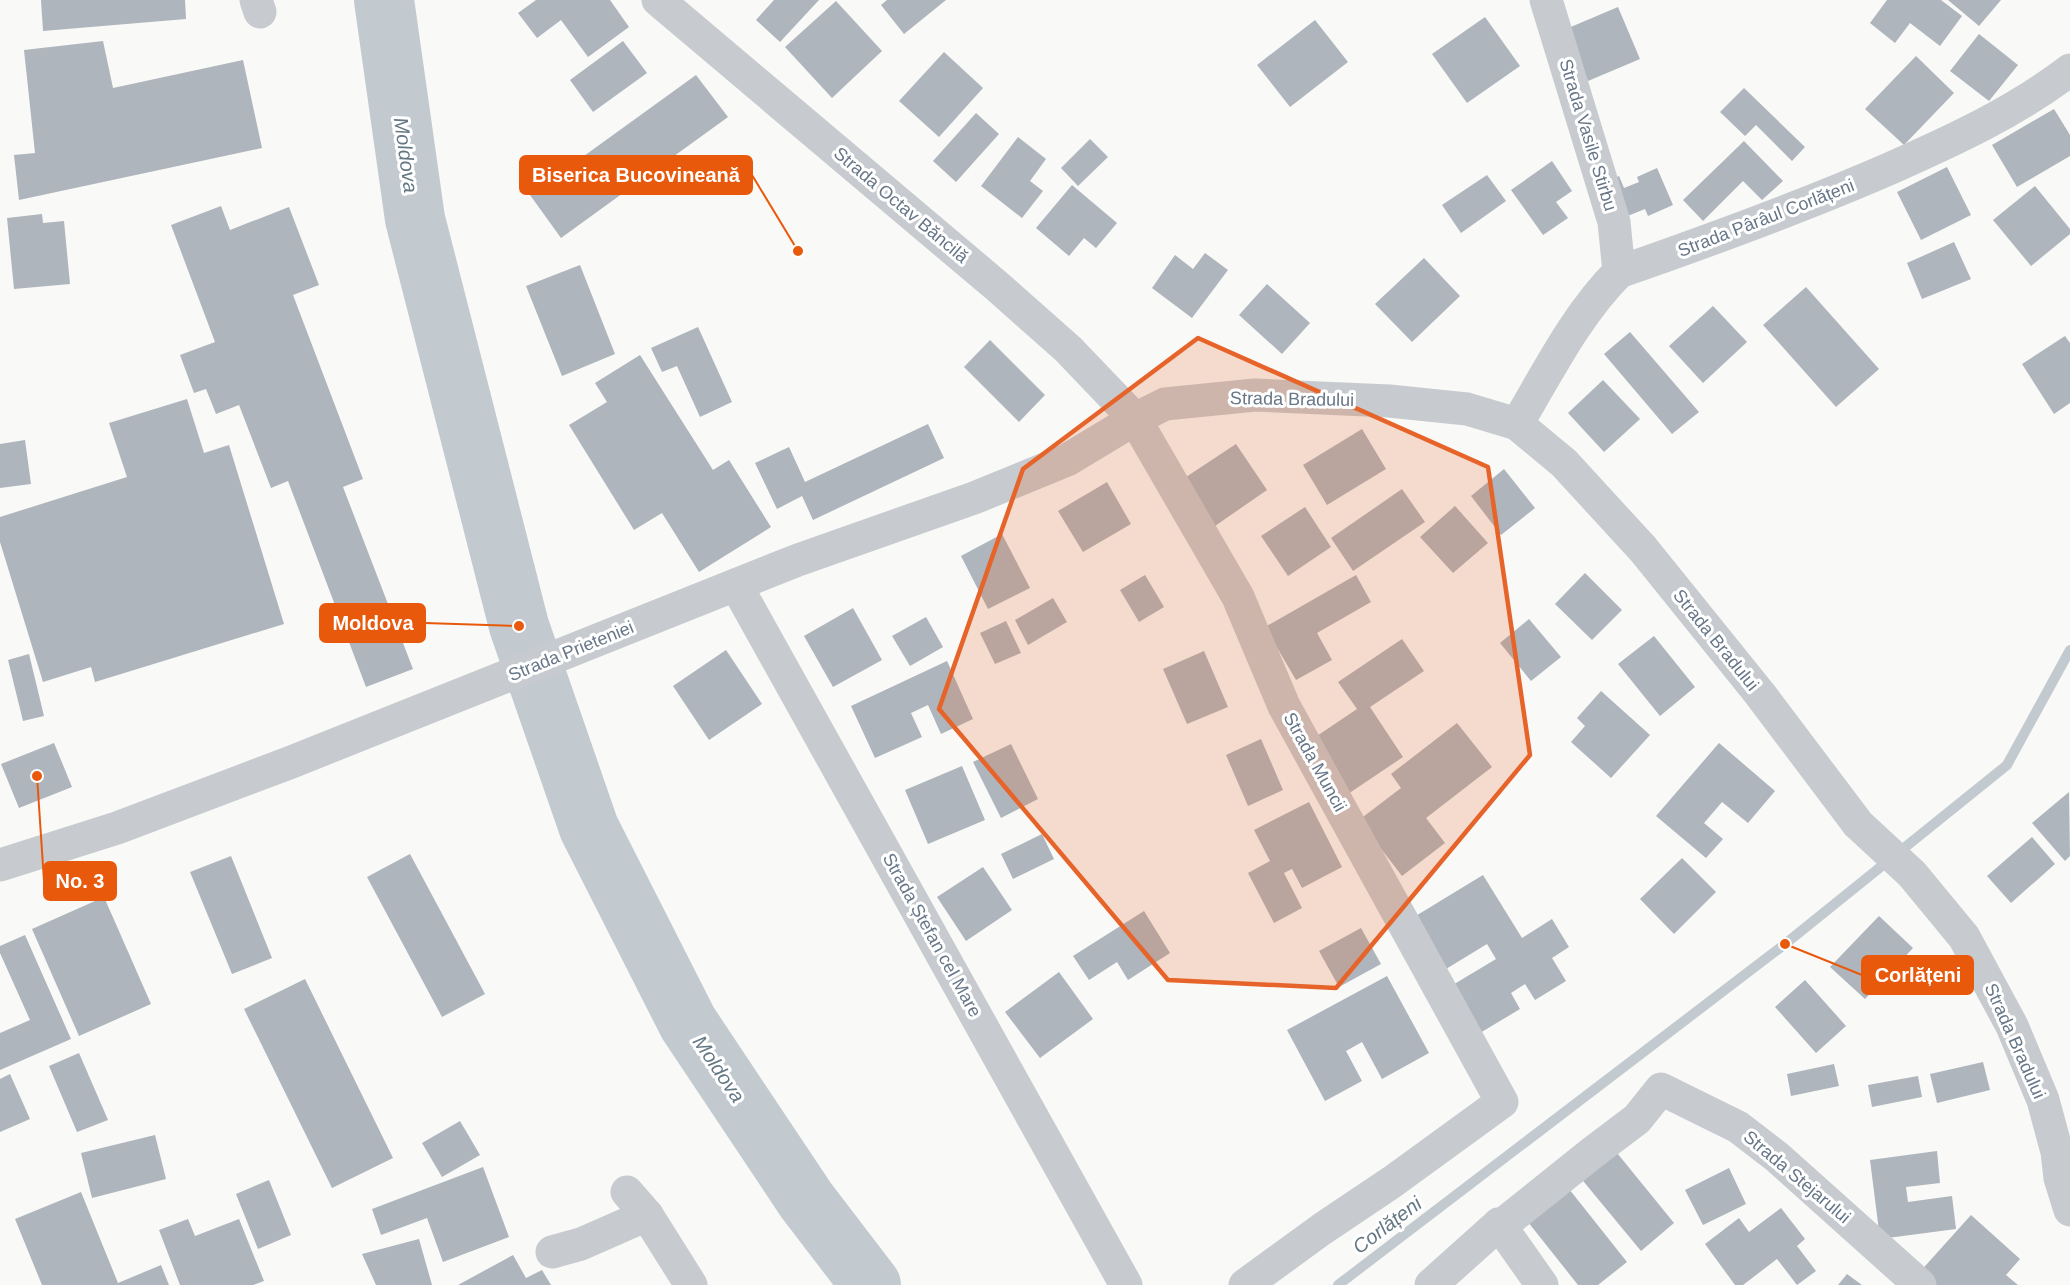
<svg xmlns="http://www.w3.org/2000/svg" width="2070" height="1285" font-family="Arial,sans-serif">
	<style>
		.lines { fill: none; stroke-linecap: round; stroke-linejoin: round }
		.stream { stroke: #c2cad0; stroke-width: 10 }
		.river { stroke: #c2cad0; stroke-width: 60 }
		.building { fill: #aeb5bc }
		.street { stroke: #c7cace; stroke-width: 33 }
		.marked { fill: #e6642a; fill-opacity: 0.2; stroke: #e6642a; stroke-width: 4.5; stroke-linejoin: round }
		.labels { text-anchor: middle; stroke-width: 6; stroke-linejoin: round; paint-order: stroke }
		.street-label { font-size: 18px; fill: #687788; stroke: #fff }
		.water-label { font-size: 20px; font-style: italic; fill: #637883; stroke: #fff }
		.leader { fill: none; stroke: #e8590c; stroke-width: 2 }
		.callout-dot { fill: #e8590c; stroke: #fff; stroke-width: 2 }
		.callout { fill: #e8590c; stroke: #e8590c; stroke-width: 2 }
		.callout-label { font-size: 20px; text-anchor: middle; font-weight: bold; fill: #fff }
	</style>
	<rect width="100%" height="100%" fill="#f9f9f7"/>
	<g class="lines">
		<!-- stream -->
		<path class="stream" d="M1338 1285 1785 944 2007 765 2070 650"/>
		<!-- river -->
		<path class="river" d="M384 0 415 219 519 626 589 828 688 1023 806 1200 871 1285"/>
	</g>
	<!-- building -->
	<g class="building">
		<path d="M41 0H185L186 19 43 31Z"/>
		<path d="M536 0H610L629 27 588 57 561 20 537 38 518 13Z"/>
		<path d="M774 0H819L780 42 756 20Z"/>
		<path d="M887 0H946L904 34 881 5Z"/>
		<path d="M1887 0H1941L1962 16 1940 46 1910 23 1895 43 1870 23Z"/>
		<path d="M1948 0H2001L1979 26Z"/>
		<path d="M836 1 882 51 832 98 785 47Z"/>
		<path d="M1618 7 1640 59 1588 81 1566 29Z"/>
		<path d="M1485 17 1520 66 1467 103 1432 54Z"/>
		<path d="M1315 20 1348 62 1290 107 1257 65Z"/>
		<path d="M1979 34 2018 65 1989 101 1950 71Z"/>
		<path d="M103 41 113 88 243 60 262 148 19 200 14 155 35 153 24 50Z"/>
		<path d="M623 41 647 73 593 112 570 80Z"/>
		<path d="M944 52 983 88 939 137 899 101Z"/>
		<path d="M1916 56 1954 93 1904 145 1865 109Z"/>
		<path d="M696 75 728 117 561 238 530 195Z"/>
		<path d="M1744 88 1805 147 1792 161 1756 125 1745 136 1720 112Z"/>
		<path d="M2054 109 2070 135V156L2017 187 1992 145Z"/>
		<path d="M976 113 999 134 956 182 933 161Z"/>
		<path d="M1018 137 1046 159 1030 181 1043 191 1022 218 981 186Z"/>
		<path d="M1090 139 1108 157 1078 186 1061 168Z"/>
		<path d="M1744 141 1783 181 1762 200 1743 181 1703 221 1683 200Z"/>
		<path d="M1552 161 1572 191 1556 202 1568 218 1543 235 1511 190Z"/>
		<path d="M1947 167 1971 215 1921 240 1897 192Z"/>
		<path d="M1657 168 1673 205 1648 216 1645 209 1620 219 1605 182 1619 176 1624 188 1639 182 1637 177Z"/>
		<path d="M1487 175 1506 201 1461 233 1442 205Z"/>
		<path d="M1072 185 1117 223 1096 248 1084 238 1069 256 1036 228Z"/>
		<path d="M2035 186 2070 229V234L2031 266 1993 220Z"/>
		<path d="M221 206 230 230 289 207 319 285 293 295 363 479 343 487 413 669 366 687 288 481 271 488 239 405 216 414 206 389 194 393 180 355 215 342 171 225Z"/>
		<path d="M42 214 43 223 64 221 70 284 14 289 7 218Z"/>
		<path d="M1954 242 1971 279 1922 299 1907 263Z"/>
		<path d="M1205 253 1228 270 1192 318 1152 288 1175 255 1193 269Z"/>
		<path d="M1424 258 1460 296 1412 342 1375 304Z"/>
		<path d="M580 265 615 354 562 376 526 286Z"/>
		<path d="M1267 284 1310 323 1282 354 1239 315Z"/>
		<path d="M1806 287 1879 369 1836 407 1763 325Z"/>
		<path d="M1713 306 1747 342 1703 383 1669 346Z"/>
		<path d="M698 327 732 402 700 417 677 366 662 372 651 348Z"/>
		<path d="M1630 332 1699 412 1672 434 1604 354Z"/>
		<path d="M2065 336 2070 343V403L2054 414 2022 364Z"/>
		<path d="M990 340 1045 395 1019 422 964 367Z"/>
		<path d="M640 355 713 470 729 460 771 527 699 572 662 513 634 530 569 425 607 402 595 383Z"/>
		<path d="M1603 380 1640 419 1604 452 1568 413Z"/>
		<path d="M187 399 204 453 229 445 284 624 95 682 91 667 43 682 0 542V517L127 477 109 423Z"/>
		<path d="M928 424 944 458 813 520 802 496 777 509 755 463 789 447 805 482Z"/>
		<path d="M1362 429 1386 469 1327 505 1303 465Z"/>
		<path d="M25 440 31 484 0 488V444Z"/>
		<path d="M1236 444 1267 490 1215 526 1183 479Z"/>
		<path d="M1504 469 1535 508 1501 535 1471 496Z"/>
		<path d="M1107 482 1131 524 1083 552 1058 511Z"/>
		<path d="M1402 489 1425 522 1353 571 1331 538Z"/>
		<path d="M1455 506 1488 543 1453 573 1420 537Z"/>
		<path d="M1305 507 1331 547 1288 576 1261 536Z"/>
		<path d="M1002 534 1030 588 988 609 961 556Z"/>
		<path d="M1585 573 1622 610 1592 640 1555 604Z"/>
		<path d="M1145 575 1164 607 1139 622 1120 590Z"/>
		<path d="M1356 575 1371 602 1317 633 1332 660 1296 680 1265 627Z"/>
		<path d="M1053 598 1067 622 1028 645 1015 620Z"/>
		<path d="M853 608 882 660 833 687 804 636Z"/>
		<path d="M926 617 943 647 910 666 892 636Z"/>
		<path d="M1529 619 1561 657 1531 681 1500 643Z"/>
		<path d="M1006 621 1021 653 995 664 980 633Z"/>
		<path d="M1654 636 1695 687 1660 716 1618 664Z"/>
		<path d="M1402 639 1424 671 1370 707 1403 757 1345 796 1308 742 1357 709 1338 682Z"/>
		<path d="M726 650 762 704 709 740 673 686Z"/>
		<path d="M1204 651 1228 707 1187 724 1163 669Z"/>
		<path d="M29 654 44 716 23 721 8 660Z"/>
		<path d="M947 661 973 719 941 734 928 705 911 713 922 737 875 758 851 706Z"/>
		<path d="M1601 691 1650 735 1611 778 1571 742 1585 726 1577 718Z"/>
		<path d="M1457 723 1492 767 1426 818 1445 843 1402 876 1359 820 1401 788 1391 774Z"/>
		<path d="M1261 739 1283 790 1248 806 1226 755Z"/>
		<path d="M54 743 72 787 19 808 1 764Z"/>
		<path d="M1719 743 1775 791 1748 823 1722 802 1704 823 1723 839 1706 858 1656 816Z"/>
		<path d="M1011 744 1038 799 1001 818 973 762Z"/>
		<path d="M962 766 985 820 928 844 905 790Z"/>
		<path d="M2069 792 2070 856 2065 861 2032 823Z"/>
		<path d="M1309 802 1342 867 1302 888 1292 869 1284 873 1302 908 1274 923 1248 873 1270 861 1254 830Z"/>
		<path d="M1042 834 1054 859 1013 879 1001 854Z"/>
		<path d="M2032 837 2055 864 2011 903 1987 876Z"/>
		<path d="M410 854 485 994 442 1017 367 877Z"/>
		<path d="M231 856 272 958 232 974 190 872Z"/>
		<path d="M1682 858 1716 892 1674 934 1640 899Z"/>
		<path d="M983 867 1012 910 966 941 937 897Z"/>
		<path d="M1483 875 1522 938 1552 919 1569 947 1552 958 1566 981 1535 1000 1525 984 1511 993 1520 1009 1475 1036 1446 989 1496 959 1487 944 1446 969 1414 917Z"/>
		<path d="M104 897 151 1004 79 1036 32 929Z"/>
		<path d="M1144 911 1170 953 1128 980 1117 962 1089 980 1073 956Z"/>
		<path d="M1879 916 1913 948 1865 999 1830 967Z"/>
		<path d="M1361 928 1381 964 1339 987 1319 951Z"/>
		<path d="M25 935 71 1039 0 1070V1033L30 1020 0 953V946Z"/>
		<path d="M1059 972 1093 1019 1040 1058 1005 1012Z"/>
		<path d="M1387 976 1429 1053 1382 1079 1362 1042 1346 1051 1362 1081 1325 1101 1287 1030Z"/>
		<path d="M305 979 393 1158 332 1188 244 1009Z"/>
		<path d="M1805 980 1846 1026 1816 1053 1775 1007Z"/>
		<path d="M79 1053 108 1120 77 1132 49 1066Z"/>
		<path d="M1983 1062 1990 1090 1937 1103 1930 1074Z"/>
		<path d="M1834 1064 1839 1086 1791 1096 1787 1074Z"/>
		<path d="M10 1074 30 1119 0 1132V1079Z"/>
		<path d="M1918 1076 1922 1097 1872 1107 1868 1085Z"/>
		<path d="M460 1121 480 1155 442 1177 422 1143Z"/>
		<path d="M155 1135 166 1179 92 1198 81 1153Z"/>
		<path d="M1613 1148 1674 1223 1641 1251 1579 1176Z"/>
		<path d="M1937 1151 1940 1183 1906 1187 1908 1202 1952 1196 1956 1229 1880 1239 1870 1160Z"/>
		<path d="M483 1167 509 1237 443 1262 427 1218 381 1235 372 1209Z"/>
		<path d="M1729 1168 1746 1204 1703 1225 1685 1190Z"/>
		<path d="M269 1180 291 1235 258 1249 236 1194Z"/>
		<path d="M1569 1189 1627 1262 1598 1285H1578L1528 1222Z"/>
		<path d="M81 1192 118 1283 161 1265 169 1285H42L15 1219Z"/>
		<path d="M1781 1208 1805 1239 1797 1246 1816 1271 1797 1285 1777 1259 1743 1285H1735L1705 1244 1739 1218 1749 1232Z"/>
		<path d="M1971 1215 2020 1259 2006 1275 2018 1285H1931L1918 1274Z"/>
		<path d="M188 1219 195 1236 239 1219 264 1281 253 1285H180L159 1230Z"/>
		<path d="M419 1239 432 1285H376L362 1254Z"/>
		<path d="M513 1255 526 1278 542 1270 551 1285H458Z"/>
		<path d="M1847 1274 1862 1285H1838Z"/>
	</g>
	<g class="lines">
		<!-- street -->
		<g class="street">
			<path d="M256 0 260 12"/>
			<path d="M658 0 998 287 1068 349 1135 419 1238 597 1284 706 1502 1102 1392 1182 1322 1229 1245 1285"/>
			<path d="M1546 0 1614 222 1619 272"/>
			<path d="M1517 424C1548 372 1576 315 1619 272 1711 240 1802 207 1891 168 1954 140 2015 112 2070 70"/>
			<path d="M736 585 1126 1285"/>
			<path d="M0 865 117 828 289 763 798 560 974 498 1067 460 1135 419 1165 404 1255 395 1389 401 1467 409 1517 424 1564 463 1643 549 1760 694 1858 824 1912 874 1964 937 2012 1026 2043 1100 2057 1152 2060 1178 2070 1210"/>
			<path d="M627 1192 647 1215 691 1285"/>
			<path d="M1499 1224 1542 1285"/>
			<path d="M552 1252 581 1244 647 1215"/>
			<path d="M1431 1285 1499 1224 1502 1225 1592 1153 1637 1119 1661 1089 1738 1127 1777 1157 1920 1285"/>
		</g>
	</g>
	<!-- marked area -->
	<path class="marked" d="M1198 338 1488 467 1530 755 1336 988 1168 980 939 709 1023 469Z"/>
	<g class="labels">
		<!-- street labels -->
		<g class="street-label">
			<text transform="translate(1588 135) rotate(73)" y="6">Strada Vasile Stirbu</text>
			<text transform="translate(901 205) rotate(40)" y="6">Strada Octav Băncilă</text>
			<text transform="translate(1766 218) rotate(-21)" y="6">Strada Pârâul Corlățeni</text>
			<text transform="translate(1292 399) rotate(1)" y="6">Strada Bradului</text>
			<text transform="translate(1716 640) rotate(51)" y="6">Strada Bradului</text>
			<text transform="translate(571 651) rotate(-22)" y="6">Strada Prieteniei</text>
			<text transform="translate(1315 762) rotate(61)" y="6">Strada Muncii</text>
			<text transform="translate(932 935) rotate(61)" y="6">Strada Ștefan cel Mare</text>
			<text transform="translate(2015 1041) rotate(66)" y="6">Strada Bradului</text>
			<text transform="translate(1797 1177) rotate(40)" y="6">Strada Stejarului</text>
		</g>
		<!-- water labels -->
		<g class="water-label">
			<text transform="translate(406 155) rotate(82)" y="7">Moldova</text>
			<text transform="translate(719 1069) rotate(56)" y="7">Moldova</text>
			<text transform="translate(1387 1225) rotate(-37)" y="7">Corlățeni</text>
		</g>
	</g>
	<!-- callouts -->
	<path class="leader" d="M798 251L752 175M519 626L425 623M37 776L44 881M1785 944L1862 975"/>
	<g class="callout-dot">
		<circle cx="798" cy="251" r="6"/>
		<circle cx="519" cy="626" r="6"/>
		<circle cx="37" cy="776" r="6"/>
		<circle cx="1785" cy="944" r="6"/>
	</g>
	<g class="callout">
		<rect x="520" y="156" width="232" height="38" rx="6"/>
		<rect x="320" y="604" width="105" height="38" rx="6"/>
		<rect x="44" y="862" width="72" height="38" rx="6"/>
		<rect x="1862" y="956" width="111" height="38" rx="6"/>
	</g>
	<g class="callout-label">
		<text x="636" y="182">Biserica Bucovineană</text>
		<text x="373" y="630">Moldova</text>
		<text x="80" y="888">No. 3</text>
		<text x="1918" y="982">Corlățeni</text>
	</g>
</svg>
